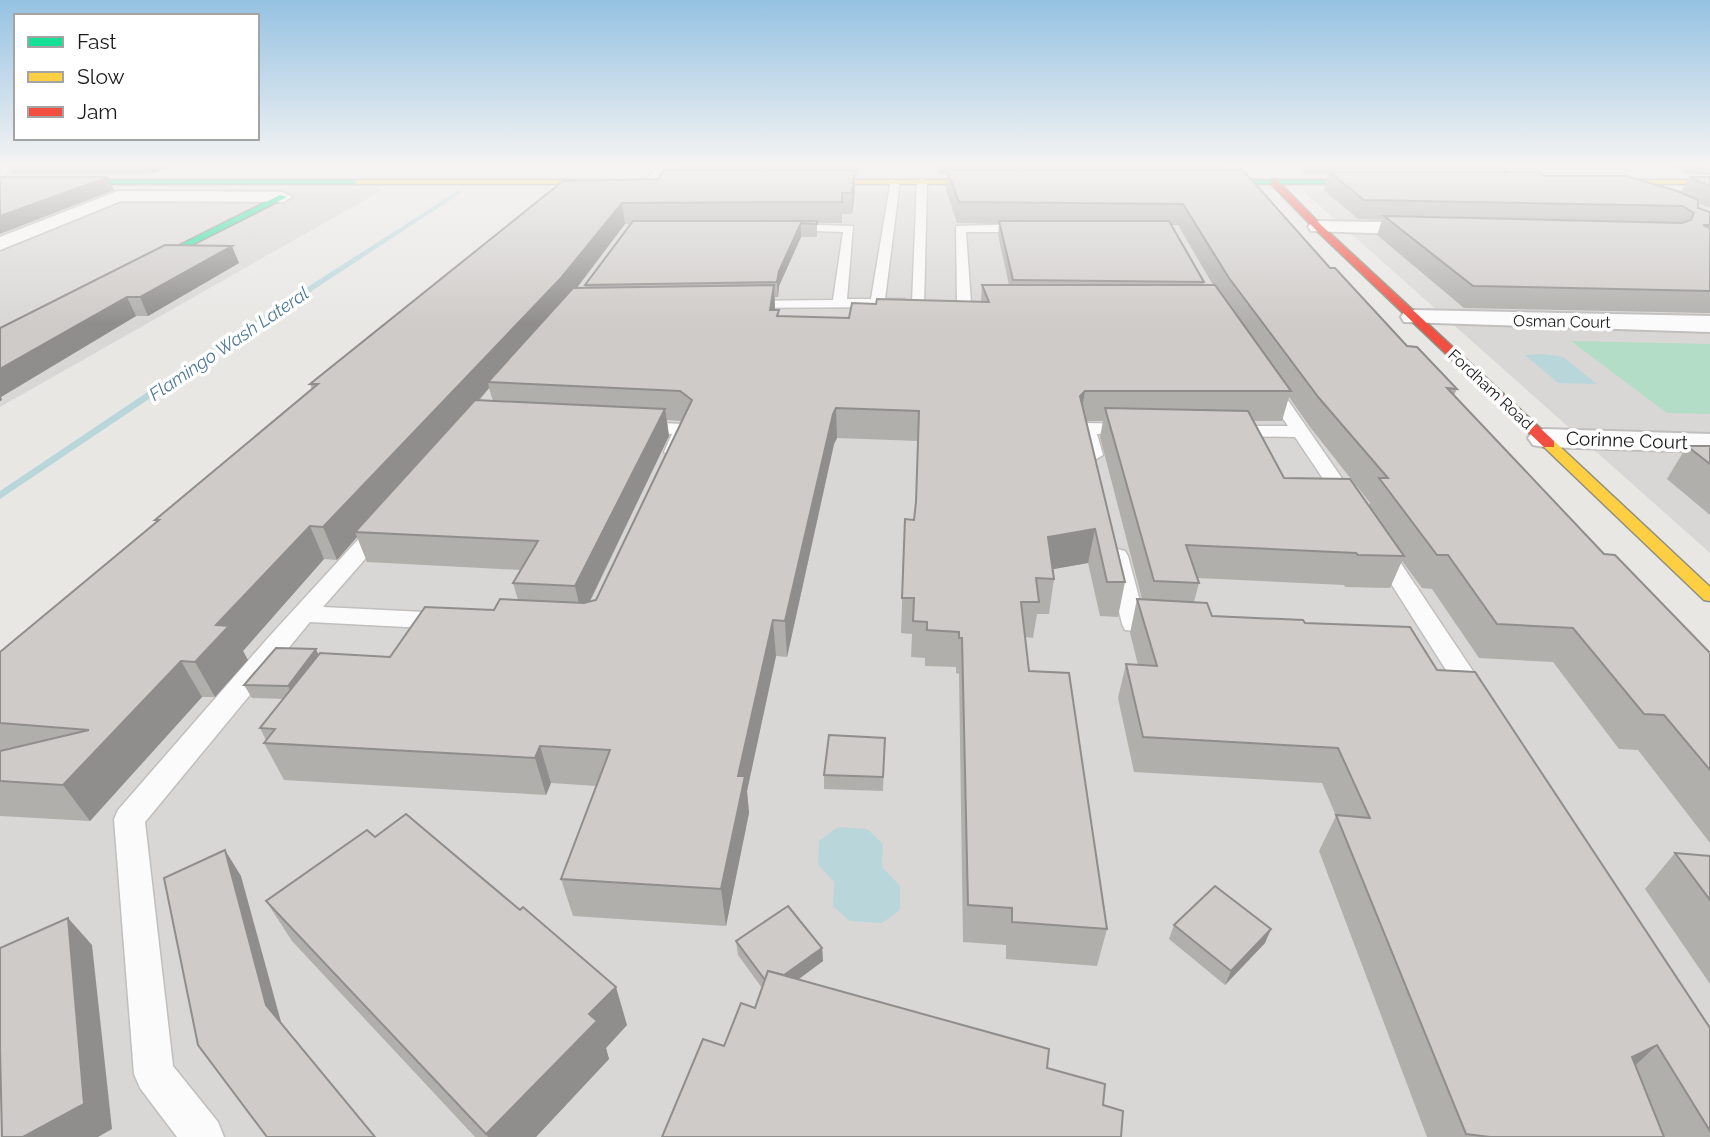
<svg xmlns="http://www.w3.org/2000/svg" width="1710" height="1137" font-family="Raleway,sans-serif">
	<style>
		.residential { fill: #d8d7d5 }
		.pitch { fill: #b3ddc7 }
		.water { fill: #b9d6da }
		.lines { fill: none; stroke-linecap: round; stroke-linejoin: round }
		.stream { fill: #b9d6da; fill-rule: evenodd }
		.lane-casing { stroke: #c0bfbe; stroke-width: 3 }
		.street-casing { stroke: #c0bfbe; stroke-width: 4 }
		.fast-casing { stroke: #90907e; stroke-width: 3 }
		.slow-casing { stroke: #90907e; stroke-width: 3 }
		.jam-casing { stroke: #90907e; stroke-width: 3 }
		.lane { fill: #fcfbfb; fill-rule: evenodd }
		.street { fill: #fcfbfb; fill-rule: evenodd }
		.fast { fill: #16e098; fill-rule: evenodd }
		.slow { fill: #ffcf43; fill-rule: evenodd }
		.jam { fill: #f24e42; fill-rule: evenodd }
		.wall { fill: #b1afac; fill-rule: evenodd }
		.shaded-wall { fill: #908e8c }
		.building { fill: #cecbc8; stroke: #908e8c; stroke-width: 2 }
		.labels { text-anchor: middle; stroke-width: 7; stroke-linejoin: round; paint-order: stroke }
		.far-street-label { font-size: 16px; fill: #1b1b1b; stroke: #fff }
		.far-water-label { font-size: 18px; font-style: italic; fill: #4f7a99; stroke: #fff }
		.street-label { font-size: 19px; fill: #1b1b1b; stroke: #fff }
	</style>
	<rect width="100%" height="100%" fill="#e9e7e4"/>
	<!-- residential -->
	<g class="residential">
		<path d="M62 165H555L541 172 512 173 46 170Z"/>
		<path d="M621 165H1710V170H626Z"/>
		<path d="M384 189 0 407V190Z"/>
		<path d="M555 190 1254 191 1710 671V1137H0V667Z"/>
		<path d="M1302 190H1710V553Z"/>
	</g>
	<!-- pitch -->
	<path class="pitch" d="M1571 341 1710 344V414L1667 413Z"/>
	<!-- water -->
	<g class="water">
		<path d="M1545 354 1563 357 1597 384 1558 383 1525 355Z"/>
		<path d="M838 827 867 829 883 844 882 867 900 886V910L882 923 850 921 833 906 834 882 818 864 819 841Z"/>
	</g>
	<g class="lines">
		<!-- stream -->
		<g class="stream">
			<path d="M493 165H499L490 173H486Z"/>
			<path d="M459 190 461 193 234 342 0 499V491L228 338Z"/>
		</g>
		<!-- lane casing -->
		<g class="lane-casing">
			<g id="lane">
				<path d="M0 165H20L21 166 0 177 2 169Z"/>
				<path d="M658 165H668L654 184H646L645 182Z"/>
				<path d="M891 179 900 181 885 299H905L912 303 917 181 922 178 927 181 924 306 919 307 912 303 905 307 739 308V302L744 301 833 300 843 232 785 230V226L789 224 853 226 847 299H871Z"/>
				<path d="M956 226 1029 224 1035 228 1029 232H966L971 303 964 307 957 303Z"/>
				<path d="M1268 379 1274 380 1359 503 1356 507H1342L1295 437 1231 436 1222 431 1231 426H1288L1260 384Z"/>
				<path d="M638 422 684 424 693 429 680 456 673 458 664 452 672 434 632 431 629 427Z"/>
				<path d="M1086 423 1133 424 1142 429 1133 434H1097L1103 455 1093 461 1083 455 1077 428Z"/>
				<path d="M383 520 391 521 394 526 323 607 444 613 453 615 456 621 453 627 444 629 310 622 145 822 173 1066 218 1122 224 1137H177L140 1088 134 1074 114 819 118 810 267 639 375 521Z"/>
				<path d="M1380 542 1388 544 1485 689 1489 696 1485 703 1476 706 1467 703 1369 549 1372 544Z"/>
				<path d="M1117 549 1125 551 1128 556 1144 616 1168 619 1171 625 1168 631 1159 633 1125 630 1122 624 1106 556 1109 551Z"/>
			</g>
		</g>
		<!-- street casing -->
		<g class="street-casing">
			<g id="street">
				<path d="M118 191 283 192 292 197 283 202 121 201 0 250V237Z"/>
				<path d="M1318 221 1432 223 1439 225 1442 229 1439 233 1432 235 1311 231 1308 227 1311 223Z"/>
				<path d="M1413 310 1710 316V332L1404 322 1401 317 1404 312Z"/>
				<path d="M1544 429 1710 434V452L1544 447 1533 445 1528 438 1533 431Z"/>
			</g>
		</g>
		<!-- fast casing -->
		<g class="fast-casing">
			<g id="fast">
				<path d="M0 180H358L362 182 358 184H0Z"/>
				<path d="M1198 180H1379L1383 182 1379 184H1201Z"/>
				<path d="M280 195 287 197 140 271 132 269Z"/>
			</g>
		</g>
		<!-- slow casing -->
		<g class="slow-casing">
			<g id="slow">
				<path d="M358 180H612L616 182 612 184H355Z"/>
				<path d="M799 180H997L1001 182 997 184H802Z"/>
				<path d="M1590 180H1710V184H1593Z"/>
				<path d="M1549 440 1554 441 1710 587V601L1704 600 1544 447 1543 444Z"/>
			</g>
		</g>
		<!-- jam casing -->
		<g class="jam-casing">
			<path id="jam" d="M1271 180H1277L1321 225 1554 441V447H1544L1315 229 1271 184Z"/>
		</g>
		<!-- lane -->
		<use href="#lane" class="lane"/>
		<!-- street -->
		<use href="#street" class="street"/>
		<!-- fast -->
		<use href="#fast" class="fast"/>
		<!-- slow -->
		<use href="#slow" class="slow"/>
		<!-- jam -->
		<use href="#jam" class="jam"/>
	</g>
	<!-- wall -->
	<g class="wall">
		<path d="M6 165H174L151 174H11Z"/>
		<path d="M674 165H859L858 174H855V190L852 214H842V223H817V237H801L779 286 778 297H775V310L780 316 849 318 876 304 981 302 982 285H1009L998 235 999 224 957 223 946 190 947 174H939L935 165H1227L1226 170 1330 268 1407 346 1457 389 1454 395 1604 554 1710 653V843L1638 750 1619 749 1553 662 1479 658 1432 589 1422 588 1402 561 1390 588 1345 587 1344 585 1197 578 1199 583 1194 602 1212 616 1305 623 1437 670 1710 1028V1137H1427L1319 851 1336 816 1322 783 1134 772 1118 698 1126 664 1138 665 1130 633 1137 599H1142L1100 437 1103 421H1086L1125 582 1118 617 1100 616 1088 563 1053 569 1054 579 1049 614H1037L1033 638 1025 637 1029 671 1107 929 1097 966 1006 959V945L963 942 959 674 956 673V667L925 666V658L911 657 912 634 901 633 905 519 914 520 916 507 918 441 837 438 834 444 787 657 776 656 747 791 749 813 726 926 573 916 561 879 596 786 551 783 546 795 284 780 264 743 266 740 260 728 283 699 252 698 244 685 318 654 390 657 494 610 518 600 513 583 520 570 367 562 357 537 337 560 324 559 243 651 248 660 215 697H202L90 821 0 816V652L156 522 155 520 312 389 310 384 675 170ZM625 224H631L585 285 586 288H577ZM1171 225H1178L1213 285H1203L1204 282ZM489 388 493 401H479ZM1289 397 1310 427 1370 503 1369 505 1284 478 1254 421H1282ZM667 420 682 421 596 600 590 602 669 436Z"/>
		<path d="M1295 165H1510L1507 172 1545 176 1681 192 1689 177H1710V208L1698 203V208L1710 212V313L1464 308 1377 235 1382 220 1358 219 1324 190 1328 174H1306Z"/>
		<path d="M1666 165H1710V175L1688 174Z"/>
		<path d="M239 263 148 316H136L1 397 2 400 0 401V328Z"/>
		<path d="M1687 446H1710V515L1667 479Z"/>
		<path d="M885 738 883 791 824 789V775Z"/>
		<path d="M375 837 627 1025 606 1048 609 1059 536 1137H475L292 941 266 901Z"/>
		<path d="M1675 853 1710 856V984L1645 889Z"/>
		<path d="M1174 925 1271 929 1265 943 1225 985 1169 939Z"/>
		<path d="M736 941 822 948 823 961 798 979 724 1046 755 1008 762 988 738 955Z"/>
	</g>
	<!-- shaded-wall -->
	<g class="shaded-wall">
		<path d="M147 165H174L151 174Z"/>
		<path d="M855 170V190L852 214V193Z"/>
		<path d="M108 177 114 190 0 234V216Z"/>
		<path d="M622 203 625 224 566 302 488 382 489 388 362 532H355L357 537 337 560 323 527Z"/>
		<path d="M801 223V237L779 286 778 297 777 282 779 271Z"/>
		<path d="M232 246 239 263 148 316 140 297Z"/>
		<path d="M774 285 775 311 770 310Z"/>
		<path d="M127 297 136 316 1 397 2 400 0 401V369Z"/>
		<path d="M1085 391 1080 421V396Z"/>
		<path d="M836 408 837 438 834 444 787 657 785 621 833 414Z"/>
		<path d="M665 409 669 436 582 617 575 586Z"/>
		<path d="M310 526 324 559 243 651 248 660 215 697 195 662 216 625Z"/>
		<path d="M1095 529 1088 563 1043 571 1048 537Z"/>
		<path d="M773 620 776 656 747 791 749 813 726 926 721 889 738 776Z"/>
		<path d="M316 649 322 663 295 700 288 686Z"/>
		<path d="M181 661 202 697 90 821 63 785Z"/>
		<path d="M540 746 551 783 546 795 535 758Z"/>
		<path d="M225 850 241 876 283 1029 266 1005Z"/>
		<path d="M68 918 92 945 112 1129 98 1137H23Z"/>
		<path d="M1271 929 1265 943 1225 985 1231 971Z"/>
		<path d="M822 948 823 961 771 1000 769 986Z"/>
		<path d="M616 987 627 1025 606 1048 609 1059 536 1137H488L486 1134 589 1014Z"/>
		<path d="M1657 1045 1622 1078 1632 1057Z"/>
	</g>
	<!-- building -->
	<g class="building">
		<path d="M664 170H855L852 193H842V202L622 203 561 278 323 527 310 526 216 625 229 626 195 662 181 661 63 785 0 781V751L89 730 0 723V652L159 520H155L318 384H310L563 181 658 179Z"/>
		<path d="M947 170H1243L1330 268H1335L1407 346 1417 347 1457 389 1447 388 1604 554 1615 555 1710 653V770L1664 715 1644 714 1573 628 1497 624 1448 555H1437L1379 478H1388L1319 398 1229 278 1183 204 959 202Z"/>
		<path d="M1329 172H1539L1545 176H1626L1677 191 1698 200V208L1710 212V225H1703L1710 228V291L1473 286 1384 216 1682 223 1691 220 1694 213 1682 206 1364 200Z"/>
		<path d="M0 177H108L0 216Z"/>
		<path d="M1689 177H1710V186Z"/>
		<path d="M633 221H817V224L801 223 779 271 777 282 585 285Z"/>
		<path d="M999 221H1169L1204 282 1013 280Z"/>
		<path d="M165 245 232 246 140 297H127L0 369V328Z"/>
		<path d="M774 285 770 310H779L777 316 849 318 852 303 876 304 877 299 989 302 982 285H1215L1291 391H1085L1080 396 1125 582H1107L1095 529 1048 537 1054 579 1036 578 1039 602H1021L1029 671 1069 673 1107 929 1012 922V908L968 905 962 638H959V632L927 630V622L913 621 914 598H902L905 519 914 520 916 502 919 411 836 408 833 414 785 621 773 620 738 776H745L721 889 561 879 610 750 540 746 535 758 264 743 275 729 260 728 320 653 390 657 425 607 494 610 500 599 584 603 596 600 692 400 680 391 488 382 573 288Z"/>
		<path d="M475 400 665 409 575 586 513 583 538 541 355 532Z"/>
		<path d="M1105 408 1248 411 1284 478 1350 479 1404 556 1358 555 1356 553 1186 545 1199 583 1154 581Z"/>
		<path d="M1687 446H1710V464Z"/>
		<path d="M1137 599 1207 603 1212 616 1303 620 1305 623 1410 627 1437 670 1475 672 1710 1028V1131L1657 1045 1632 1057 1664 1137H1490L1466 1134 1336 815 1370 818 1338 748 1143 737 1126 664 1157 666Z"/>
		<path d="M276 648 316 649 288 686 244 685Z"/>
		<path d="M829 735 885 738 883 777 824 775Z"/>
		<path d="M406 814 520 910 523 907 616 987 589 1014 597 1021 486 1134 266 901 367 830 375 837Z"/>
		<path d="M225 850 266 1005 375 1137H267L198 1045 164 878Z"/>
		<path d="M1675 853 1710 856V900Z"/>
		<path d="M1215 886 1271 929 1231 971 1174 925Z"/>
		<path d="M788 906 822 948 784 975 768 971 765 980 736 941Z"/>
		<path d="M68 918 84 1104 23 1137H2L0 1048V948Z"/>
		<path d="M768 971 1049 1049 1047 1068 1105 1084 1103 1105 1123 1111 1121 1137H662L703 1039 724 1046 741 1003 755 1008Z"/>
	</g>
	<!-- sky -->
	<linearGradient id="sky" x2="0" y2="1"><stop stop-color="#95c2e2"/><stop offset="0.51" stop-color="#f5f4f3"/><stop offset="1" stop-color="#f5f4f3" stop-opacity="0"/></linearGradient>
	<rect width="1710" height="324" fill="url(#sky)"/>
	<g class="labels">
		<!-- far-street labels -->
		<g class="far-street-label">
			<text transform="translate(1562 321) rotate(1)" y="6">Osman Court</text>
			<text transform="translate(1491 389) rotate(43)" y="6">Fordham Road</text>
		</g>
		<!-- far-water labels -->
		<g class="far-water-label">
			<text transform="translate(229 344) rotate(-34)" y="6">Flamingo Wash Lateral</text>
		</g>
		<!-- street labels -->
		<g class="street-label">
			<text transform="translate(1627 440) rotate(2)" y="7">Corinne Court</text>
		</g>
	</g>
	<!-- legend -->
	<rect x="14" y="14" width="245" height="126" fill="#ffffff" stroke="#a4a4a4" stroke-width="2"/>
	<rect x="28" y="37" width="35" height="10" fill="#16e098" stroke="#a4a4a4" stroke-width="2"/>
	<text x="77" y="49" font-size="21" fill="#1b1b1b">Fast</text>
	<rect x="28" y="72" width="35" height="10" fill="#ffcf43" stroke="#a4a4a4" stroke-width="2"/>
	<text x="77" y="84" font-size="21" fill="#1b1b1b">Slow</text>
	<rect x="28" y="107" width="35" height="10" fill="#f24e42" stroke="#a4a4a4" stroke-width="2"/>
	<text x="77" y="119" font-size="21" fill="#1b1b1b">Jam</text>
</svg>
